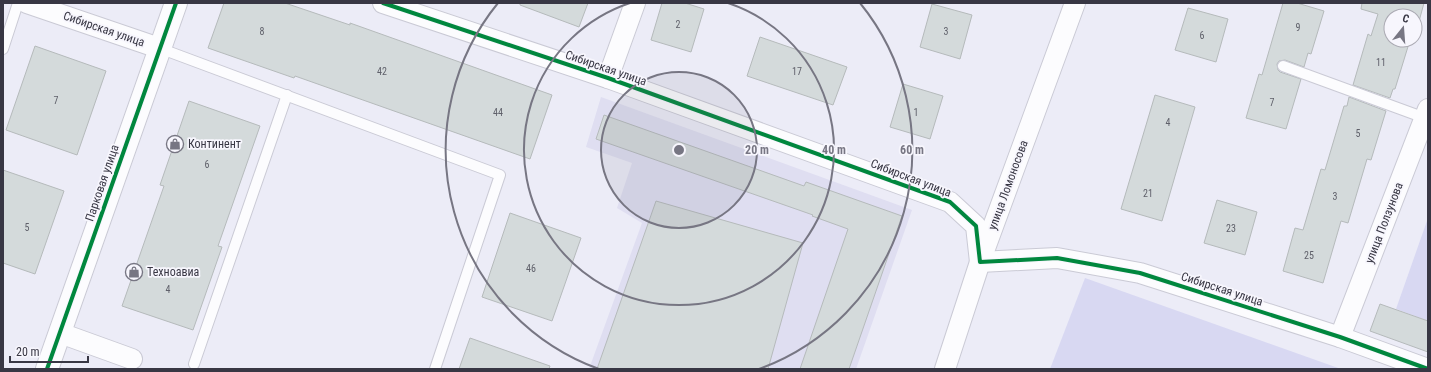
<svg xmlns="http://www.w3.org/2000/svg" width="1431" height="372" font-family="'Roboto Condensed',sans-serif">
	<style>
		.built { fill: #dfdef1 }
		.green { fill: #d8d8f2 }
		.building { fill: #d4dadb; stroke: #b5babb }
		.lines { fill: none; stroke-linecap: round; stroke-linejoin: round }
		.lane-casing { stroke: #cacad5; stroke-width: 12 }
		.street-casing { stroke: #cacad5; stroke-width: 22 }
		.secondary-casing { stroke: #cacad5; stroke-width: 24 }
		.lane { stroke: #fcfcfe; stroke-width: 10 }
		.street { stroke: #fcfcfe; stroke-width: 20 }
		.secondary { stroke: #fcfcfe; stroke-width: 22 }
		.cycleway-casing { stroke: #f7f6fd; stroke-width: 6 }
		.cycleway { stroke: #00873e; stroke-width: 4 }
		.ring { fill: none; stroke: #777683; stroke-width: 2 }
		.labels { text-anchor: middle; stroke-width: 3.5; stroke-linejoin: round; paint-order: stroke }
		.number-label { font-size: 10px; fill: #5f606a }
		.street-label { font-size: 12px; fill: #383744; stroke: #f7f6fd }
		.poi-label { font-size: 12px; fill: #383744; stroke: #f7f6fd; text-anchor: start }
		.centre { fill: #777683; stroke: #f7f6fd; stroke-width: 2 }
		.ring-label { font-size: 12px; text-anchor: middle; font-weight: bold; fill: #777683; stroke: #f7f6fd; stroke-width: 3.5; stroke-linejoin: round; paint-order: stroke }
	</style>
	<rect width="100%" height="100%" fill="#ececf7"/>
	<!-- built -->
	<path class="built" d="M601 97 912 210 856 369H589L642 223 617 208 632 163 586 147Z"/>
	<!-- green -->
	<g class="green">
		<path d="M1428 218V321L1396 309Z"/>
		<path d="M1085 278 1341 369H1050Z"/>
	</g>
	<!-- building -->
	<g class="building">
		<path d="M224 3H285L350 25V23L552 95 530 159 295 76 294 78 208 48Z"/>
		<path d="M520 3H588L579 27 520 5Z"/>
		<path d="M662 3H685L704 9 691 52 651 40Z"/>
		<path d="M1283 3H1297L1324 11 1311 54 1308 53 1304 67 1285 60 1279 61 1277 64 1278 70 1280 72 1301 79 1286 129 1246 118 1259 74 1262 75Z"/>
		<path d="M1362 3H1424L1418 25H1415V16H1391V40H1410L1395 89H1393L1390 98 1353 85 1368 34 1371 36 1378 14 1361 9Z"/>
		<path d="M932 4 972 15 960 59 920 47Z"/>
		<path d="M1188 8 1228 19 1216 62 1175 50Z"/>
		<path d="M760 37 847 67 833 105 747 76Z"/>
		<path d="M35 46 106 71 77 155 6 130Z"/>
		<path d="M903 84 943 96 930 139 890 127Z"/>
		<path d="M1155 95 1195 107 1162 221 1121 209Z"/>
		<path d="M1349 97 1386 111 1371 160 1367 159 1348 223 1341 221 1323 283 1283 271 1295 228 1303 230 1321 169 1325 170 1344 106H1347Z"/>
		<path d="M189 101 260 126 218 246 222 247 193 330 122 306 164 186 160 185Z"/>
		<path d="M604 115 804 186 806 182 902 216 849 369H800L848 229 812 216 813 215 596 139Z"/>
		<path d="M3 170 64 191 35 274 3 263Z"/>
		<path d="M1217 200 1257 212 1245 255 1204 243Z"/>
		<path d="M656 201 803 243 768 369H597Z"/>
		<path d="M510 213 581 238 552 321 482 297Z"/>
		<path d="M1380 304 1428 321V352L1370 331Z"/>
		<path d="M470 338 550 366 549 369H459Z"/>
	</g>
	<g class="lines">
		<!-- lane casing -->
		<g class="lane-casing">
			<g id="lane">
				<path d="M159 48 500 175 435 369"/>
				<path d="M3 49 18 3"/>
				<path d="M1283 66 1425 118"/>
				<path d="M194 364 287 95"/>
			</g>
		</g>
		<!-- street casing -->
		<g class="street-casing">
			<g id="street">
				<path d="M27 3 159 48"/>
				<path d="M383 3 608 78 950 202 976 226 980 262 1057 258 1140 273 1340 337 1428 369"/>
				<path d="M608 78 635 3"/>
				<path d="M60 333 132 359"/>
				<path d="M1340 337 1428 109"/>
				<path d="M945 369 980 262 1075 3"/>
			</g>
		</g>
		<!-- secondary casing -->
		<g class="secondary-casing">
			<path id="secondary" d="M47 369 176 3"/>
		</g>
		<!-- lane -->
		<use href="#lane" class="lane"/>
		<!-- street -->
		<use href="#street" class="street"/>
		<!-- secondary -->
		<use href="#secondary" class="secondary"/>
		<!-- cycleway casing -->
		<g class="cycleway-casing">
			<g id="cycleway">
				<path d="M383 3 608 78 950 202 976 226 980 262 1057 258 1140 273 1340 337 1428 369"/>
				<path d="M47 369 176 3"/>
			</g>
		</g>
		<!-- cycleway -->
		<use href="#cycleway" class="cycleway"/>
	</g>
	<!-- distance rings -->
	<circle cx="679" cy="150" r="78" fill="#777683" fill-opacity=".12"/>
	<g class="ring">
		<circle cx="679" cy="150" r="78"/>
		<path d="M728 3A155 155 0 1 1 630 3"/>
		<path d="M599 369A233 233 0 0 1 498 3M860 3A233 233 0 0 1 759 369"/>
	</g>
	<!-- icons -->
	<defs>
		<g id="shop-ring" transform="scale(0.9)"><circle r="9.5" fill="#f7f6fd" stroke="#777683" stroke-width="1.5"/><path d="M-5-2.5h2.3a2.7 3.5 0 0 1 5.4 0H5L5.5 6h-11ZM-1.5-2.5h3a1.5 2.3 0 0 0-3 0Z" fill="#777683"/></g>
	</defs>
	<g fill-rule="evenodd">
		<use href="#shop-ring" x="175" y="144"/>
		<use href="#shop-ring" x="134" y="272"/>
	</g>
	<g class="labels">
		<!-- number labels -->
		<g class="number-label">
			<text x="678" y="28">2</text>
			<text x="1298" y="31">9</text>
			<text x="262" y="35">8</text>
			<text x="946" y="35">3</text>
			<text x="1202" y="39">6</text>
			<text x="1381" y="66">11</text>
			<text x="382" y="75">42</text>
			<text x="797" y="75">17</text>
			<text x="56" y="104">7</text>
			<text x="1272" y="106">7</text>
			<text x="498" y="116">44</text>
			<text x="916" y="116">1</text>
			<text x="1168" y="126">4</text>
			<text x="1358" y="137">5</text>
			<text x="207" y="168">6</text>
			<text x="1148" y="197">21</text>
			<text x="1335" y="200">3</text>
			<text x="27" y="231">5</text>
			<text x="1231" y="232">23</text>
			<text x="1309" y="259">25</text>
			<text x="531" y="272">46</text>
			<text x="168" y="293">4</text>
		</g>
		<!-- street labels -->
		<g class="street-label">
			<text transform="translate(104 29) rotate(19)" y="4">Сибирская улица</text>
			<text transform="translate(606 68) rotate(19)" y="4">Сибирская улица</text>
			<text transform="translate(911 178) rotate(21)" y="4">Сибирская улица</text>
			<text transform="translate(102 183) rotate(-71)" y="4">Парковая улица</text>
			<text transform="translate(1008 185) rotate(-70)" y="4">улица Ломоносова</text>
			<text transform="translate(1384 223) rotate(-69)" y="4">улица Ползунова</text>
			<text transform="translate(1222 289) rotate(18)" y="4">Сибирская улица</text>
		</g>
		<!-- poi labels -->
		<g class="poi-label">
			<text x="188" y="148">Континент</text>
			<text x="147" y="276">Техноавиа</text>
		</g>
	</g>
	<circle cx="679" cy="150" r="6" class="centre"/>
	<g class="ring-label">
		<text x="757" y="154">20 m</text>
		<text x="834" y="154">40 m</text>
		<text x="912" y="154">60 m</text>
	</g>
	<!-- border -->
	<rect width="1431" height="372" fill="none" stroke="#383744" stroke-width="8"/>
	<!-- north arrow -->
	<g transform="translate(1403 28) rotate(17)"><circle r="19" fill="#f7f6fd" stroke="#abaab3"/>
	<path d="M0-3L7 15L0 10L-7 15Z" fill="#777683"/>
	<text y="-6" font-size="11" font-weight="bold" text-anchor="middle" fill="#383744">С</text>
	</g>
	<!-- scale -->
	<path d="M10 356v6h78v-6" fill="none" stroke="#383744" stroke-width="2"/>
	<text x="16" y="356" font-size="12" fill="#383744" stroke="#f7f6fd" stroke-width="3" paint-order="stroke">20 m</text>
</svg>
